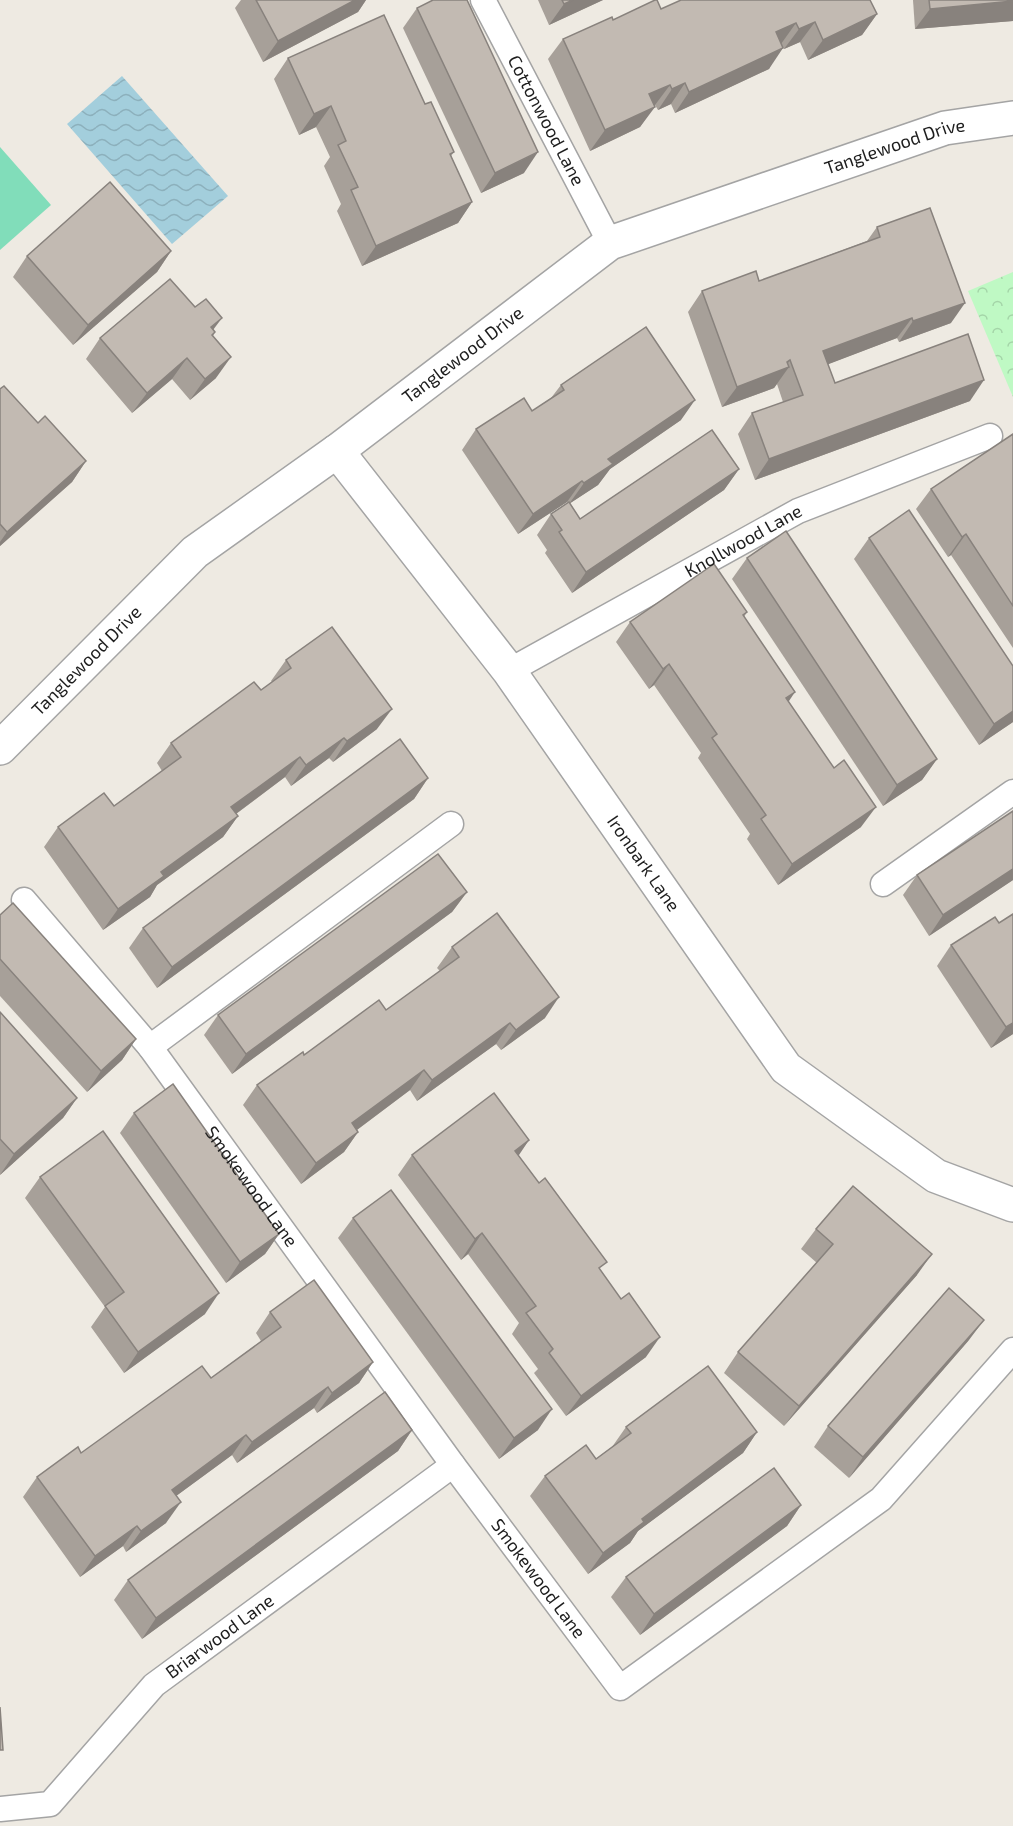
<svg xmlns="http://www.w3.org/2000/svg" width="1013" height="1826" font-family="'Exo 2',sans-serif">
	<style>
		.park { fill: url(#park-crowns) }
		.pitch { fill: #81ddba }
		.water { fill: url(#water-waves) }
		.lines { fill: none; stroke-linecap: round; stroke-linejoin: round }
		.lane-casing { stroke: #a4a4a4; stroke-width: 27 }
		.street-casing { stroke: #a4a4a4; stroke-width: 36 }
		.lane { stroke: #fff; stroke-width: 24 }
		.street { stroke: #fff; stroke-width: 33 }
		.wall { fill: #a7a099 }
		.shaded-wall { fill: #88827d }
		.building { fill: #c2bab2; stroke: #88827d; stroke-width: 1.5 }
		.labels { text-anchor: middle; stroke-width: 6; stroke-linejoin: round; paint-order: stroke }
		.street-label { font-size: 18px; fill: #1d1d1d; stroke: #fff }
	</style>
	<defs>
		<pattern id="park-crowns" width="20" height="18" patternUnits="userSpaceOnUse" patternTransform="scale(1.5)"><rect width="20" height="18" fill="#bff9c4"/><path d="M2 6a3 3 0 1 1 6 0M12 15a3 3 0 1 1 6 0" fill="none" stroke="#a4d5a8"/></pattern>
		<pattern id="water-waves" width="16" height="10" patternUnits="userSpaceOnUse" patternTransform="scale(1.5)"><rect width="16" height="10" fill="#a3cedc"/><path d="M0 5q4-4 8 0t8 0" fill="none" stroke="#8cb0bc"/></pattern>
	</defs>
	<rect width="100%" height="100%" fill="#eeeae2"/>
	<!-- park -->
	<path class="park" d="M1013 272V397L968 291Z"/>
	<!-- pitch -->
	<path class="pitch" d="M0 147 51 205 0 250Z"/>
	<!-- water -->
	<path class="water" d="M122 76 228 196 172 244 67 124Z"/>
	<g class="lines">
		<!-- lane casing -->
		<g class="lane-casing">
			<g id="lane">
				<path id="s1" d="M483 0 610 243"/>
				<path id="s2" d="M509 671 798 511 990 436"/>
				<path d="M883 884 1013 792"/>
				<path id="s3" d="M24 900 150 1047 453 1465 620 1688 881 1499 1013 1350"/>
				<path d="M150 1047 451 824"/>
				<path id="s4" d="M0 1809 50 1804 154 1685 453 1465"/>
			</g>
		</g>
		<!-- street casing -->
		<g class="street-casing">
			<g id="street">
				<path id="s5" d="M337 451 509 671 786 1068 936 1176 1013 1205"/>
				<path id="s6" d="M0 748 195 552 337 451 610 243 945 128 1013 118"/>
			</g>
		</g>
		<!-- lane -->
		<use href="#lane" class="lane"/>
		<!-- street -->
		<use href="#street" class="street"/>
	</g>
	<!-- wall -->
	<g class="wall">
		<path d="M241 0H366L358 12 263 62 235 8Z"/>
		<path d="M538 0H603L549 25Z"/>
		<path d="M913 0H1013V21L915 29Z"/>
		<path d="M417 8 524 173 481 193 403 28Z"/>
		<path d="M661 9 877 14 862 35 808 60 800 42 784 49 781 44 769 69 675 113 671 104 658 110 655 105 640 127 590 151 548 59 563 39 613 20Z"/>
		<path d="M288 58 425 104 454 152 451 156 472 202 458 223 362 266 337 211 341 204 324 166 330 157 316 127 299 135 274 79Z"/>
		<path d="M877 227 951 323 899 342 897 338 828 364 835 383 970 401 755 480 738 434 752 413 783 402 777 384 774 388 722 407 688 312 702 291 759 281 867 241Z"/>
		<path d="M171 251 157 272 73 345 13 277 27 256Z"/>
		<path d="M195 307 215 332 213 336 216 378 190 400 172 379 132 413 86 359 100 338Z"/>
		<path d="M561 385 681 420 610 469 598 485 570 503 580 519 739 469 724 490 572 593 545 553 547 550 537 535 551 514 568 502H567L518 534 462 450 476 429 532 411 551 398Z"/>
		<path d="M0 389 38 423 86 461 72 482 0 546Z"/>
		<path d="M1013 434V648L951 555 948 557 916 509 931 489Z"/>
		<path d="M869 538 1013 722 979 745 854 559Z"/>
		<path d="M747 558 937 759 922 780 883 806 732 579Z"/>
		<path d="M747 612 744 617 788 702 861 827 778 885 747 839 750 834 698 758 701 753 654 685 649 689 616 642 630 622Z"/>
		<path d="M286 660 377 729 333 762 329 758 291 786 285 777 236 814 238 816 223 837 157 885 150 897 103 930 44 847 58 827 114 806 162 771 157 763 171 743 261 690 272 682 271 681Z"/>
		<path d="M428 778 414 799 157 988 129 948 143 928Z"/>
		<path d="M917 875 1013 880 929 936 903 895Z"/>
		<path d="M467 892 452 912 232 1074 204 1035 218 1015Z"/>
		<path d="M0 915 136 1039 122 1060 87 1092 0 996Z"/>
		<path d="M951 945 1013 1034 991 1048 937 966Z"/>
		<path d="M452 947 545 1018 501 1050 496 1044 417 1101 410 1090 357 1130 358 1132 344 1152 301 1184 243 1105 257 1085 304 1055 386 1010 440 971 437 968Z"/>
		<path d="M0 1012 77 1098 63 1118 0 1175Z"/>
		<path d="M134 1113 279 1234 265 1254 226 1283 120 1133Z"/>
		<path d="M529 1140 518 1155 601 1271 646 1357 566 1416 534 1373 538 1369 512 1334 519 1323 468 1254 461 1260 398 1175 412 1155Z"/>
		<path d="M40 1177 205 1314 124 1373 91 1327 105 1307 25 1198Z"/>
		<path d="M353 1218 538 1430 499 1459 338 1238Z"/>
		<path d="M816 1229 917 1275 784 1426 724 1373 738 1352 817 1263 801 1249Z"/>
		<path d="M270 1312 373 1362 359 1383 317 1413 314 1408 237 1463 232 1455 176 1496 166 1523 126 1552 123 1546 80 1577 23 1497 37 1477 81 1453 211 1378 261 1341 256 1333Z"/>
		<path d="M969 1340 849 1478 814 1447 828 1426Z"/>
		<path d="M626 1427 757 1432 743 1453 638 1531 630 1543 588 1574 530 1496 545 1476 596 1459 612 1447Z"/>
		<path d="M412 1430 398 1451 142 1639 114 1600 128 1580Z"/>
		<path d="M801 1505 787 1526 640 1635 611 1597 626 1577Z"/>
	</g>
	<!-- shaded-wall -->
	<g class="shaded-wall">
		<path d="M355 0H366L358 12 263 62 278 41Z"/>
		<path d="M573 0H603L549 25 564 4Z"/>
		<path d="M1013 1V21L915 29 930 9Z"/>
		<path d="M877 14 862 35 808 60 823 40Z"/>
		<path d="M815 22 800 42 784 49 799 29Z"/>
		<path d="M796 23 781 44 761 53 776 32Z"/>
		<path d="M783 48 769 69 675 113 689 92Z"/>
		<path d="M685 83 671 104 658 110 672 89Z"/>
		<path d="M670 85 655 105 635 115 649 94Z"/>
		<path d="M331 106 316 127 299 135 314 114Z"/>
		<path d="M655 107 640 127 590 151 605 130Z"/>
		<path d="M538 152 524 173 481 193 495 173Z"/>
		<path d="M472 202 458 223 362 266 376 246Z"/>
		<path d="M171 251 157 272 73 345 88 325Z"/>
		<path d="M965 303 951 323 899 342 913 321Z"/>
		<path d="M222 318 207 338 211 327Z"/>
		<path d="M912 318 897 338 808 372 823 351Z"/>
		<path d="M231 357 216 378 190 400 205 379Z"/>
		<path d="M187 358 172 379 132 413 147 393Z"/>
		<path d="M790 360 784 369 789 367 774 388 722 407 737 387Z"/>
		<path d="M984 380 970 401 755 480 769 459Z"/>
		<path d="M695 400 681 420 610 469 598 485 569 504 584 483 608 459Z"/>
		<path d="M86 461 72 482 0 546V542L7 532Z"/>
		<path d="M739 469 724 490 572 593 586 572Z"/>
		<path d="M582 481 567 502 518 534 533 514Z"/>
		<path d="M966 534 951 555 948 557 962 537Z"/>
		<path d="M669 664 654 685 649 689 663 669Z"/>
		<path d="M795 692 781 713 786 698Z"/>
		<path d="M392 709 377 729 333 762 347 741Z"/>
		<path d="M1013 711V722L979 745 994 724Z"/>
		<path d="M344 738 329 758 291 786 306 765Z"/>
		<path d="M300 757 285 777 217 828 231 807Z"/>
		<path d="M937 759 922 780 883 806 897 785Z"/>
		<path d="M428 778 414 799 157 988 172 967Z"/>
		<path d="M876 807 861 827 778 885 792 864Z"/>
		<path d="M238 816 223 837 157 885 150 897 103 930 118 909 161 872Z"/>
		<path d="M1013 869V880L929 936 943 915Z"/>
		<path d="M467 892 452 912 232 1074 246 1054Z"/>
		<path d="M559 997 545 1018 501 1050 516 1030Z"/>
		<path d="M510 1023 496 1044 417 1101 432 1080Z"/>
		<path d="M1013 1023V1034L991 1048 1006 1027Z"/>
		<path d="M136 1039 122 1060 87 1092 101 1071Z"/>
		<path d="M424 1070 410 1090 338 1144 352 1123Z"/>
		<path d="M77 1098 63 1118 0 1175 14 1154Z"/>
		<path d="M358 1132 344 1152 301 1184 316 1163Z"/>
		<path d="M529 1140 515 1161V1151Z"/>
		<path d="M482 1233 468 1254 461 1260 475 1239Z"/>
		<path d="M279 1234 265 1254 226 1283 240 1262Z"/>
		<path d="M932 1254 917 1275 784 1426 799 1406Z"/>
		<path d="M219 1293 205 1314 124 1373 138 1352Z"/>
		<path d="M984 1320 969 1340 849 1478 863 1457Z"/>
		<path d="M660 1337 646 1357 566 1416 581 1396Z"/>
		<path d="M373 1362 359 1383 317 1413 332 1393Z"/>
		<path d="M328 1387 314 1408 237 1463 252 1442Z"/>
		<path d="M552 1409 538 1430 499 1459 514 1438Z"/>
		<path d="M412 1430 398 1451 142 1639 156 1618Z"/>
		<path d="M757 1432 743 1453 638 1531 630 1543 588 1574 603 1553 642 1519Z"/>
		<path d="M246 1435 232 1455 157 1510 172 1490Z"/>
		<path d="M181 1502 166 1523 126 1552 141 1531Z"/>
		<path d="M801 1505 787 1526 640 1635 654 1614Z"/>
		<path d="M137 1526 123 1546 80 1577 95 1556Z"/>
	</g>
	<!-- building -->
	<g class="building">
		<path d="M256 0H355L278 41Z"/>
		<path d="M433 0H467L538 152 495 173 417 8Z"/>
		<path d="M562 0H573L564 4Z"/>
		<path d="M655 0H657L661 9 681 0H870L877 14 823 40 815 22 799 29 796 23 776 32 783 48 689 92 685 83 672 89 670 85 649 94 655 107 605 130 563 39 612 17 613 20Z"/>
		<path d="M929 0H1013V1L930 9Z"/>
		<path d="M384 15 425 104 431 102 454 152 450 154 472 202 376 246 351 190 358 187 338 145 346 141 331 106 314 114 288 58Z"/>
		<path d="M110 182 171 251 88 325 27 256Z"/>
		<path d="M930 208 965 303 913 321 912 318 823 351 835 383 968 334 984 380 769 459 752 413 803 395 790 360 787 362 789 367 737 387 702 291 756 271 759 281 880 237 877 227Z"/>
		<path d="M170 279 195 307 206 299 222 318 211 327 215 332 212 335 231 357 205 379 187 358 147 393 100 338Z"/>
		<path d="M646 327 695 400 608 459 613 464 584 483 582 481 533 514 476 429 524 398 532 411 564 390 561 385Z"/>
		<path d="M4 386 38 423 45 416 86 461 7 532 0 524V389Z"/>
		<path d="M712 430 739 469 586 572 559 532 562 530 551 514 569 502 580 519Z"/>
		<path d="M1013 434V606L966 534 962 537 931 489Z"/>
		<path d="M909 510 1013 666V711L994 724 869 538Z"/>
		<path d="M786 531 937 759 897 785 747 558Z"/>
		<path d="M714 564 747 612 743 615 795 692 786 698 834 768 844 760 876 807 792 864 761 819 766 815 712 738 717 734 669 664 663 669 630 622Z"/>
		<path d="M332 627 392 709 347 741 344 738 306 765 300 757 231 807 238 816 161 872 164 876 118 909 58 827 104 793 114 806 181 757 171 743 254 682 261 690 291 668 286 660Z"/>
		<path d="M400 739 428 778 172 967 143 928Z"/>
		<path d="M1013 811V869L943 915 917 875Z"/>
		<path d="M438 854 467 892 246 1054 218 1015Z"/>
		<path d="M13 903 136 1039 101 1071 0 959V915Z"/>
		<path d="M497 913 559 997 516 1030 510 1023 432 1080 424 1070 352 1123 358 1132 316 1163 257 1085 303 1052 304 1055 379 1000 386 1010 459 957 452 947Z"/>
		<path d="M1013 914V1023L1006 1027 951 945 995 917 999 923Z"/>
		<path d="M0 1012 77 1098 14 1154 0 1139Z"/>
		<path d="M173 1084 279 1234 240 1262 134 1113Z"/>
		<path d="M494 1093 529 1140 515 1151 539 1183 545 1178 607 1262 599 1268 621 1299 629 1293 660 1337 581 1396 549 1353 553 1349 526 1313 536 1306 482 1233 475 1239 412 1155Z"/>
		<path d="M103 1131 219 1293 138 1352 105 1306 124 1292 40 1177Z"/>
		<path d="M853 1186 932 1254 799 1406 738 1352 833 1244 816 1229Z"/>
		<path d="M391 1190 552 1409 514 1438 353 1218Z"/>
		<path d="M314 1280 373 1362 332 1393 328 1387 252 1442 246 1435 172 1490 181 1502 141 1531 137 1526 95 1556 37 1477 78 1447 81 1453 202 1366 211 1378 281 1327 270 1312Z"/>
		<path d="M949 1288 984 1320 863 1457 828 1426Z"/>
		<path d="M708 1366 757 1432 642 1519 644 1522 603 1553 545 1476 586 1445 596 1459 631 1433 626 1427Z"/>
		<path d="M385 1392 412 1430 156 1618 128 1580Z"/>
		<path d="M774 1468 801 1505 654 1614 626 1577Z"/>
		<path d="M0 1707 3 1750H0Z"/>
	</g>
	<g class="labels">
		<!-- street labels -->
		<g class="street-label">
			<text dy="6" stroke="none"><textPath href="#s1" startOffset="136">Cottonwood Lane</textPath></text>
			<text dy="6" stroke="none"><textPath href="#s6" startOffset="1095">Tanglewood Drive</textPath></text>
			<text dy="6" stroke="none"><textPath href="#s6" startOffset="609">Tanglewood Drive</textPath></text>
			<text dy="6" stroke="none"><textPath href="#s2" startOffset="268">Knollwood Lane</textPath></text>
			<text dy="6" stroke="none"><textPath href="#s6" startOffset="123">Tanglewood Drive</textPath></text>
			<text dy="6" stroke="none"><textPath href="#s5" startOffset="514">Ironbark Lane</textPath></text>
			<text dy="6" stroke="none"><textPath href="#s3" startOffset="366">Smokewood Lane</textPath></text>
			<text dy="6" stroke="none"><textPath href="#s3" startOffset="852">Smokewood Lane</textPath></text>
			<text dy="6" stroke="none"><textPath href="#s4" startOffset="290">Briarwood Lane</textPath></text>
		</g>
	</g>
</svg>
